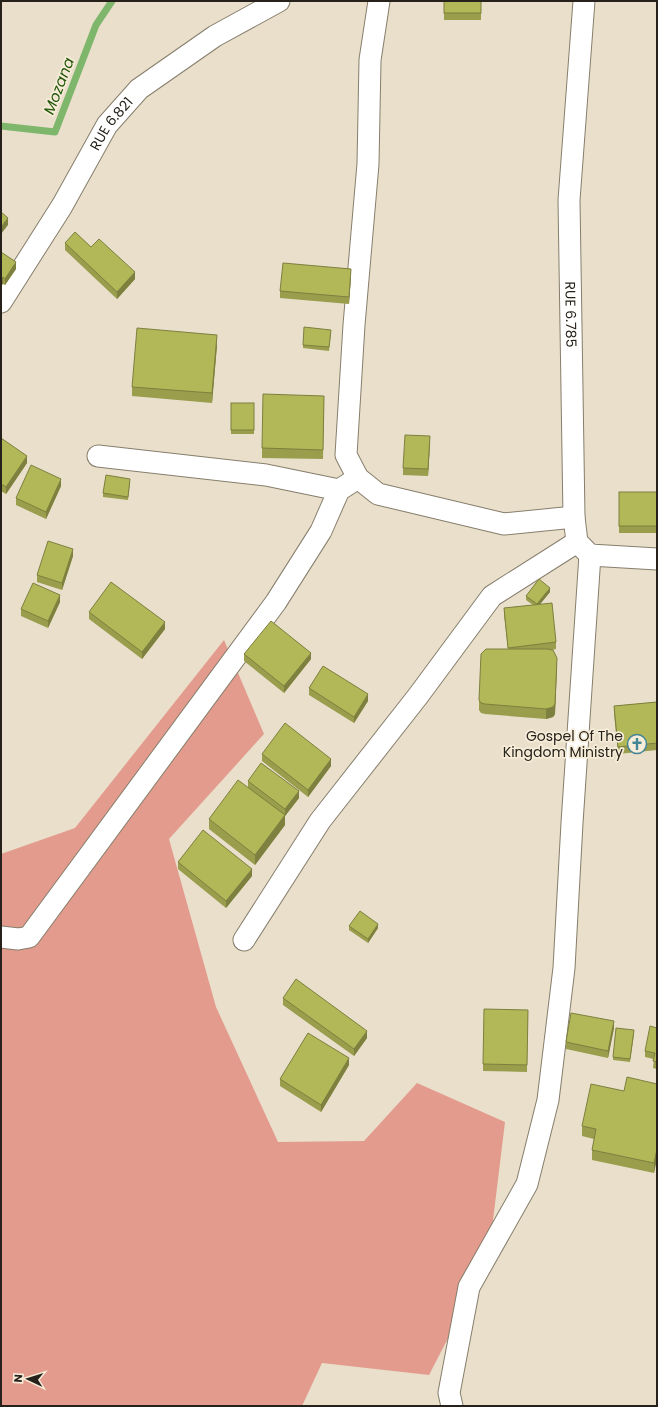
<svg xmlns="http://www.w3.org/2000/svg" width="658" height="1407" font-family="Poppins,sans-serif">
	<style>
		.green { fill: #e39b8d }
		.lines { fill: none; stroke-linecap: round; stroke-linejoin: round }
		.stream { stroke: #7eb66b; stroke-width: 7 }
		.minor-casing { stroke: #867e6c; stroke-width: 23 }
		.minor { stroke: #fff; stroke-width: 21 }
		.wall { fill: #999d4c }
		.shaded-wall { fill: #7d803e }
		.building { fill: #b2b758; stroke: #7d803e }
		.labels { text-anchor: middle; stroke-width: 3.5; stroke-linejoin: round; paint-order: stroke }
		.street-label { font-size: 14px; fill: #26221b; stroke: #f6ecd8 }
		.poi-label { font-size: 14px; fill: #26221b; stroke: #f6ecd8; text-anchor: end }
		.water-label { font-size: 15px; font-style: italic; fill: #23580b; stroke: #f6ecd8 }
	</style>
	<rect width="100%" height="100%" fill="#e9dfcb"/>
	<!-- green -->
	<path class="green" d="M224 640 264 734 169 839 216 1007 278 1142 364 1141 417 1083 505 1122 488 1261 429 1375 322 1363 302 1406H1V854L75 828Z"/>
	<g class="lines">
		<!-- stream -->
		<path class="stream" d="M1 126 55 132 96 25 112 1"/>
		<!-- minor casing -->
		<g class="minor-casing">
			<g id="minor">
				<path d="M379 1 370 60 368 164 354 325 346 455 358 478 378 494 504 524 574 517"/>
				<path id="s1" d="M584 1 569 200 574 517 577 542 590 555 657 559"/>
				<path id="s2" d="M1 302 62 206 107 125 139 89 215 36 279 1"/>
				<path d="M98 456 266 475 339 490"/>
				<path d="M1 937 18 939 29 937 276 602 321 531 339 490 358 478"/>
				<path d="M244 940 320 821 418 696 492 596 577 542"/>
				<path d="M452 1406 449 1393 469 1287 527 1184 548 1100 564 968 572 823 590 555"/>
			</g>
		</g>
		<!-- minor -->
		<use href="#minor" class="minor"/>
	</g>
	<!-- wall -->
	<g class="wall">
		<rect x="444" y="1" width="37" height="19"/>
		<path d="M65 243 135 279 117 299 65 250Z"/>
		<path d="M1 252 16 269 5 285 3 284Z"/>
		<path d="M351 276 349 304 280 298V291Z"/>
		<path d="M331 333 329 351 303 348V345Z"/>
		<path d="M217 345 212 403 132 396V387Z"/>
		<path d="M324 396 323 459 262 458V448Z"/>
		<rect x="231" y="403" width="23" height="31"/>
		<path d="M1 438 27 463 6 494 1 491Z"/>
		<path d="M430 443 428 476 403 475V468Z"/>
		<path d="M130 482 128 500 103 497V493Z"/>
		<path d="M61 486 46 519 16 505V498Z"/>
		<rect x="619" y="492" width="38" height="41"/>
		<path d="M73 556 62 590 37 582V575Z"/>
		<path d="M550 592 540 604 556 642V649L552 650 557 668 555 714 553 717 546 719 485 714 481 713 479 710V700L508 649 504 615V608L533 605 526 600V596Z"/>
		<path d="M60 602 48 628 21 616V609Z"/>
		<path d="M89 612 165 629 142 659 89 619Z"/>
		<path d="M244 654 311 659 284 693 244 661Z"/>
		<path d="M309 688 368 701 354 723 309 695Z"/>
		<path d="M657 702V750L618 754 614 713V706Z"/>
		<path d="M262 754 331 766 308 797 262 761Z"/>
		<path d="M248 781 299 798 285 816V825L255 865 209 829V819L248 787Z"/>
		<path d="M178 862 252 876 226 908 178 869Z"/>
		<path d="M349 926 378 928 368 943 349 930Z"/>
		<path d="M283 998 367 1038 354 1056 283 1005Z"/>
		<path d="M528 1010 527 1072 483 1071V1064Z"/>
		<path d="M614 1028 608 1058 566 1049V1042Z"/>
		<path d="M657 1028V1069L653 1068 654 1059 645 1057V1051Z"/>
		<path d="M634 1034 630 1062 613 1060V1057Z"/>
		<path d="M349 1065 321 1112 280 1086V1079Z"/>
		<path d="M657 1084V1158L654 1173 592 1160V1150L594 1139 582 1136V1126L624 1091Z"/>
	</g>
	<!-- shaded-wall -->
	<g class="shaded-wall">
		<path d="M8 218V225L1 234V227Z"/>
		<path d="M16 262V269L5 285V279Z"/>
		<path d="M351 269V276L349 304V297Z"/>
		<path d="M135 272V279L117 299V292Z"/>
		<path d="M3 277V284L1 286V280Z"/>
		<path d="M217 335V345L212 403V393Z"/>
		<path d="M430 436V443L428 476V469Z"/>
		<path d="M27 456V463L6 494V487Z"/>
		<path d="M61 479V486L46 519V512Z"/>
		<path d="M73 549V556L62 590V583Z"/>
		<path d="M550 588V592L537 608V604Z"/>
		<path d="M60 595V602L48 628V621Z"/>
		<path d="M165 622V629L142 659V652Z"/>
		<path d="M311 653V659L284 693V686Z"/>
		<path d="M557 658 555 714 553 717 546 719V709Z"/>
		<path d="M368 694V701L354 723V717Z"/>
		<path d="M331 759V766L308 797V790Z"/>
		<path d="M299 791V798L285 816V809Z"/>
		<path d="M285 815V825L255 865V855Z"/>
		<path d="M252 869V876L226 908V901Z"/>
		<path d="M378 924V928L368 943V939Z"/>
		<path d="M614 1021V1028L608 1058V1051Z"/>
		<path d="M367 1031V1038L354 1056V1049Z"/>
		<path d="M349 1058V1065L321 1112V1105Z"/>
		<path d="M657 1149V1158L654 1173V1163Z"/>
	</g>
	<!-- building -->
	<g class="building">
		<rect x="444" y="1" width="37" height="12"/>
		<path d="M1 212 8 218 1 227Z"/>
		<path d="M75 232 91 247 99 239 135 272 117 292 65 243Z"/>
		<path d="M1 252 16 262 5 279 3 277 1 280Z"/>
		<path d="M283 263 351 269 349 297 280 291Z"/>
		<path d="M304 327 331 330 329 347 303 345Z"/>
		<path d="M137 328 217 335 212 393 132 387Z"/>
		<path d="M263 394 324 396 323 450 262 448Z"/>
		<rect x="231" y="403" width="23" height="27"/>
		<path d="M405 435 430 436 428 469 403 468Z"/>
		<path d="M1 438 27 456 6 487 1 484Z"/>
		<path d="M31 465 61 479 46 512 16 498Z"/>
		<path d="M106 475 130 479 128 497 103 493Z"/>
		<rect x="619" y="492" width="38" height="34"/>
		<path d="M48 541 73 549 62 583 37 575Z"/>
		<path d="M539 579 550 588 537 604 526 596Z"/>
		<path d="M111 582 165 622 142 652 89 612Z"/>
		<path d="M33 583 60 595 48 621 21 609Z"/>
		<path d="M552 603 556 642 508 648 504 608Z"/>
		<path d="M271 621 311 653 284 686 244 654Z"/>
		<path d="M486 649H547L553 650 557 658 555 704 553 707 546 709 485 704 481 703 479 700 481 654Z"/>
		<path d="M323 666 368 694 354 717 309 688Z"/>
		<path d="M657 702V743L618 747 614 706Z"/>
		<path d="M285 723 331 759 308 790 262 754Z"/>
		<path d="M261 763 299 791 285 809 248 781Z"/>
		<path d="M238 780 285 815 255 855 209 819Z"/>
		<path d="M203 830 252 869 226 901 178 862Z"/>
		<path d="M360 911 378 924 368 939 349 926Z"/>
		<path d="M296 979 367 1031 354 1049 283 998Z"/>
		<path d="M484 1009 528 1010 527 1065 483 1064Z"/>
		<path d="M571 1013 614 1021 608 1051 566 1042Z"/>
		<path d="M650 1026 657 1028V1062L653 1061 655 1053 645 1051Z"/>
		<path d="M616 1028 634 1030 630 1059 613 1057Z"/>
		<path d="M308 1033 349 1058 321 1105 280 1079Z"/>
		<path d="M627 1077 657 1084V1149L654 1163 592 1150 596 1129 582 1126 591 1084 624 1091Z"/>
	</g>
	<!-- icons -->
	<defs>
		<g id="church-ring" transform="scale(1)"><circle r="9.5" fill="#f6ecd8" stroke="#448597" stroke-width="1.5"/><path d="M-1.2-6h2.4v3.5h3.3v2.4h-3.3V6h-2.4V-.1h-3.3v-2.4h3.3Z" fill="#448597"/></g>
	</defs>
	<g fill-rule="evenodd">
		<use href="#church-ring" x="637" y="744"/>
	</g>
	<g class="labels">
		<!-- street labels -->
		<g class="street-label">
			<text dy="5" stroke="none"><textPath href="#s2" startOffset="210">RUE 6.821</textPath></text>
			<text dy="5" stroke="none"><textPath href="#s1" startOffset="314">RUE 6.785</textPath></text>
		</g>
		<!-- poi labels -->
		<g class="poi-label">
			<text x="623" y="741">Gospel Of The<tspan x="623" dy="16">Kingdom Ministry</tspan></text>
		</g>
		<!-- water labels -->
		<g class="water-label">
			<text transform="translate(59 86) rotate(-69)" y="5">Mozana</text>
		</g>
	</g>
	<!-- border -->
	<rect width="658" height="1407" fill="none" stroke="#26221b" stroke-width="4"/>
	<!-- north arrow -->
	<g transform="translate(28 1379) rotate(274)" stroke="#f6ecd8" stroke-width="3" paint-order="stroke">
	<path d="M0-3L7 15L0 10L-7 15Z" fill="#26221b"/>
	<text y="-6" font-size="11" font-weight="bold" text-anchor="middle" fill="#26221b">N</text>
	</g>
</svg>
